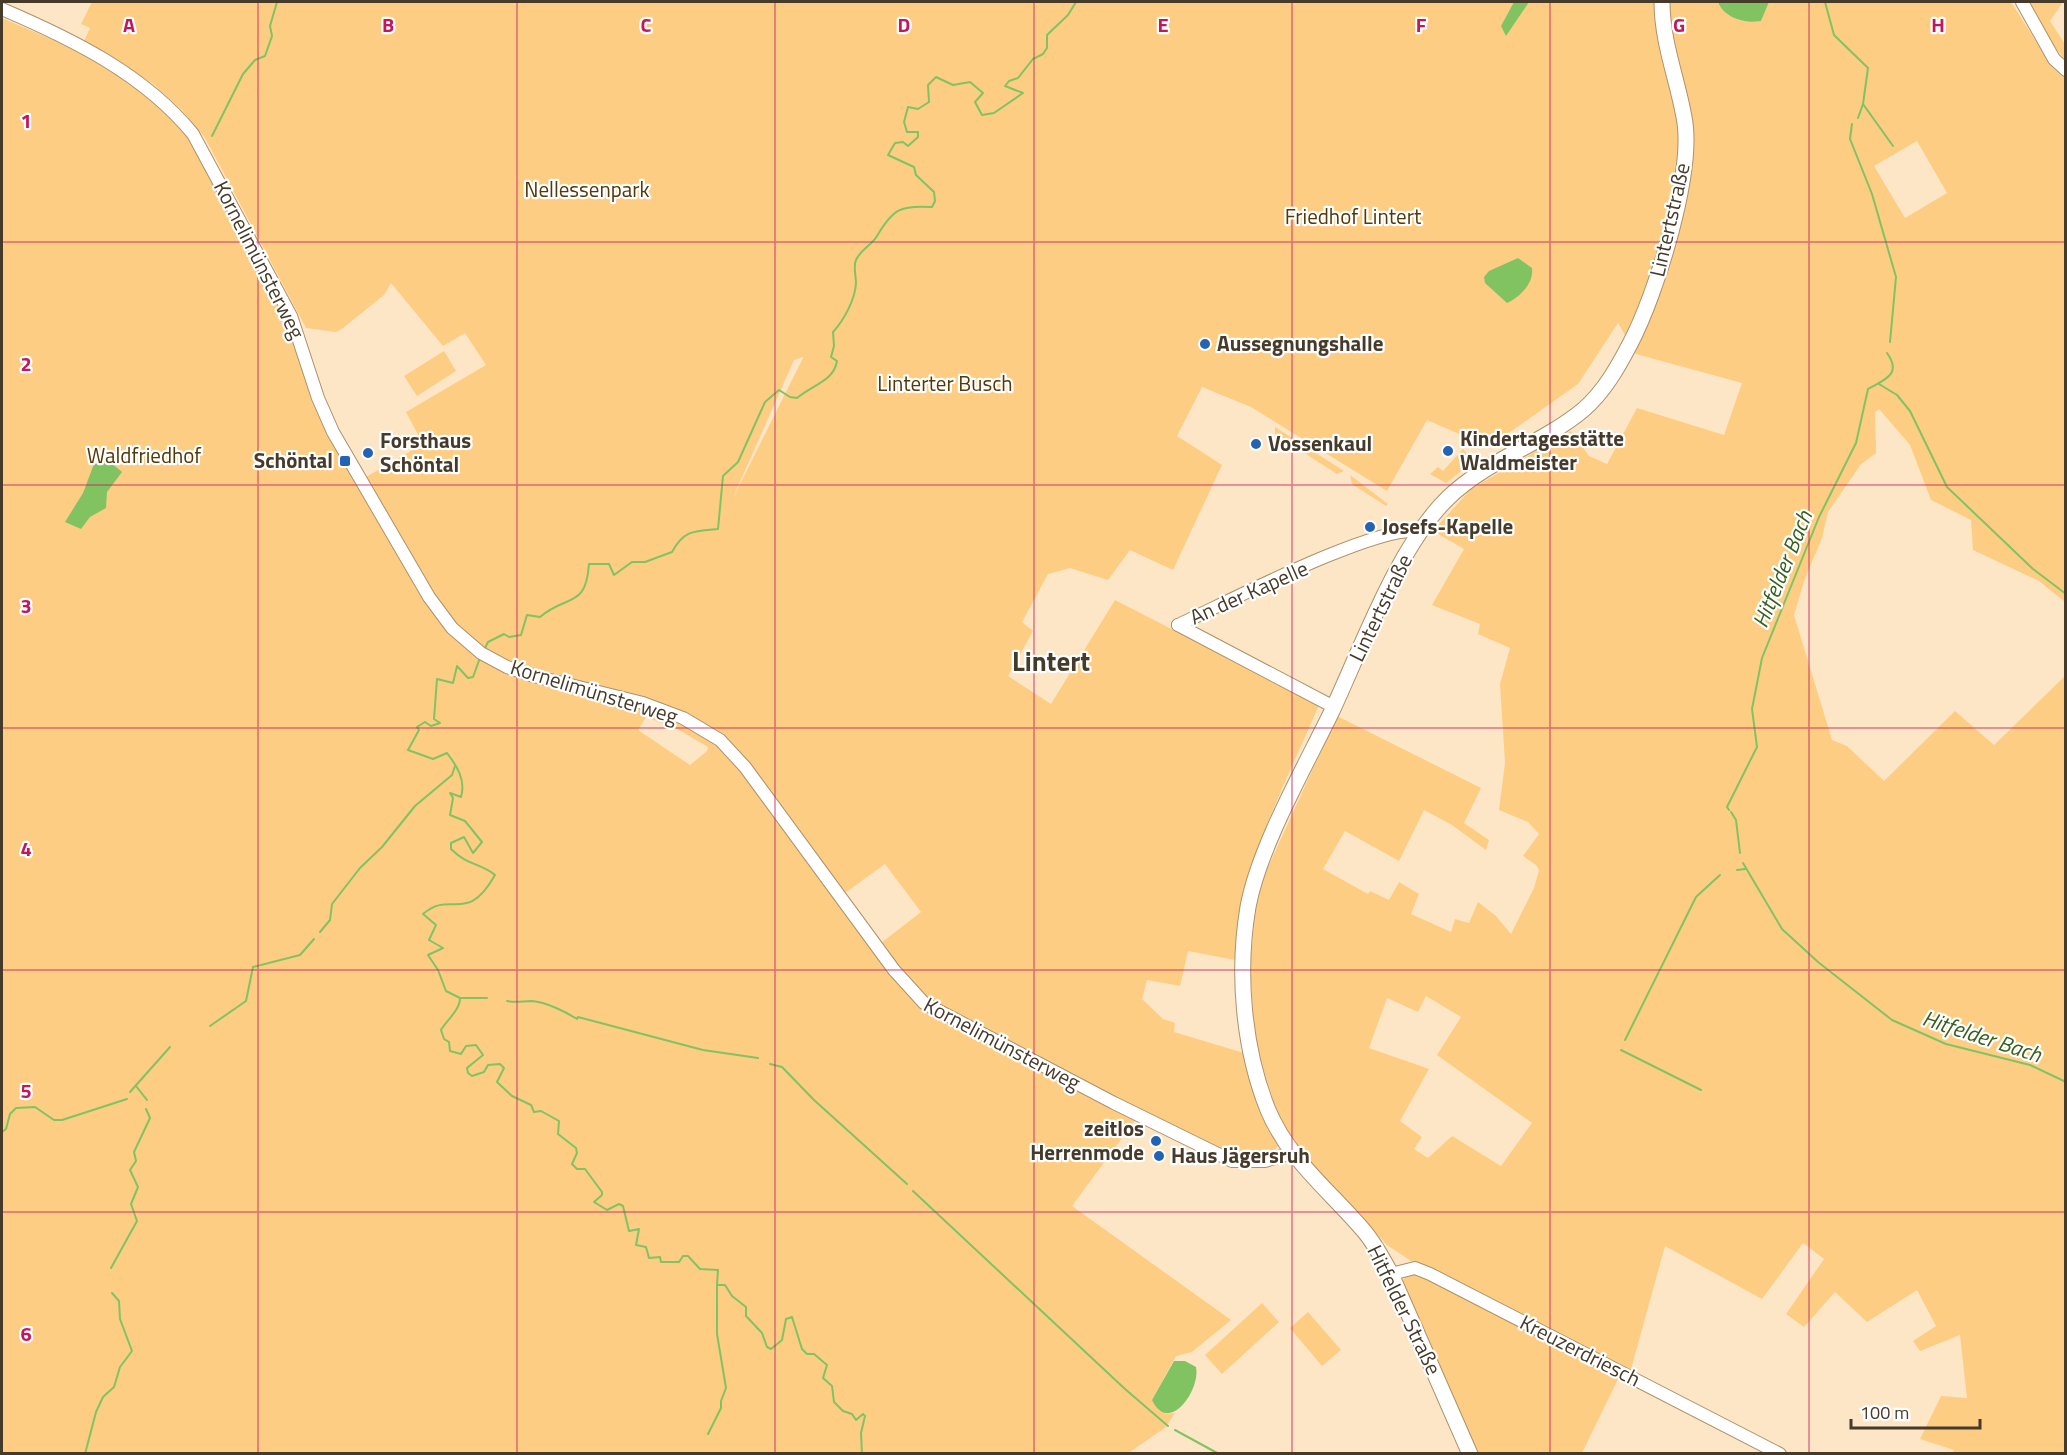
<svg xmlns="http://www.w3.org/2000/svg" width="2067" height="1455" font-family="'Titillium Web',sans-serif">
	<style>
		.green { fill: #fecd84; fill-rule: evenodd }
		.water { fill: #81c361 }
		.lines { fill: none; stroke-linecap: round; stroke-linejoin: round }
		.stream { stroke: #81c361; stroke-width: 2 }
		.minor-casing { stroke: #ac916b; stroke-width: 14 }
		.major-casing { stroke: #ac916b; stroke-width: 17 }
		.minor { stroke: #fff; stroke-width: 12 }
		.major { stroke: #fff; stroke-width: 15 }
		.grid { fill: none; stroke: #c2185b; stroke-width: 1.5; stroke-opacity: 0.55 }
		.poi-dot { fill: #2363b4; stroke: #fff; stroke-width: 2 }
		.labels { text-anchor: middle; stroke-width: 4.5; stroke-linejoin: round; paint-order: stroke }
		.park-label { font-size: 21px; fill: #533808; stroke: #fff }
		.street-label { font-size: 21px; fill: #463b2b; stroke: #fff }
		.poi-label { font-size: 21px; font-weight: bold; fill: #463b2b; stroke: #fff; text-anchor: start }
		.water-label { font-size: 22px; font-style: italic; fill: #35601e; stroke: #fff }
		.district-label { font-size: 27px; font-weight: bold; fill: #463b2b; stroke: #fff }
		.grid-label { font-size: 20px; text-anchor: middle; font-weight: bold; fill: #c2185b; stroke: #fff; stroke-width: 4.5; stroke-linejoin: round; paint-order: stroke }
	</style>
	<rect width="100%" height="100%" fill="#fde6c5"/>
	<!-- green -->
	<g class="green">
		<path d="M92 2H1718C1724 18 1745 24 1761 21L1769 2H2011L2053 68 2065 78V602L2039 581 1973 550 1971 520 1931 500 1910 445 1879 409 1875 412 1876 453 1861 464 1828 512 1822 538 1804 581 1794 615 1832 740 1847 746 1884 781 1955 711 1994 745 2065 676V1453H1953L1954 1450 1920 1439 1941 1396 1967 1398 1960 1335 1920 1351 1913 1341 1936 1326 1917 1290 1867 1322 1835 1292 1804 1327 1786 1314 1824 1259 1803 1243 1762 1299 1665 1246 1630 1373 1414 1263 1387 1245 1296 1148 1279 1119 1255 1043 1250 963 1258 889 1337 716 1481 788 1464 823 1489 840 1486 850 1452 825 1424 810 1399 861 1345 831 1323 869 1368 894 1370 891 1389 900 1399 882 1419 894 1411 914 1451 932 1455 919 1469 923 1478 902 1496 916 1511 934 1534 888 1539 870 1536 865 1523 856 1539 834 1528 822 1499 810 1505 763 1500 684 1510 648 1478 634 1480 624 1432 605 1464 549 1433 531 1471 489 1571 431 1589 456 1607 464 1637 408 1724 435 1742 383 1636 354 1618 323 1578 384 1489 447 1427 420 1387 491 1251 407 1202 387 1177 436 1222 465 1173 570 1130 550 1108 580 1070 568 1048 574 1022 622 1033 631 1008 676 1051 704 1115 600 1319 705C1284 787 1239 869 1235 960L1188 951 1180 986 1147 980 1142 999 1163 1019 1175 1023 1174 1032 1244 1053 1279 1145 1273 1152 1233 1155 1153 1118 934 1005 912 986 881 943 921 912 885 864 845 893 907 992 1136 1119 1072 1206 1231 1320 1192 1352 1176 1356 1152 1400 1166 1414 1175 1413 1166 1427 1127 1454 2 1453V18L79 51 140 89 189 136 276 291 317 405 432 610 446 631 464 646 472 641 439 605 366 477 423 444 406 412 486 365 465 333 443 346 391 283 384 295 343 328 336 332 306 328 205 138 182 110 152 83 84 41 90 28 81 24ZM1917 141 1947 193 1905 218 1874 166ZM803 357V358L732 500 794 360ZM646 717 677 729 708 747 707 751 690 765 638 730ZM1426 996 1461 1017 1437 1055 1532 1123 1501 1166 1452 1136 1428 1158 1414 1149 1422 1137 1400 1121 1429 1069 1369 1048 1387 998 1418 1012Z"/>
		<path d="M2029 2H2063L2050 21 2065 44V60L2048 38Z"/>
		<path d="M444 351 456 371 417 396 404 376Z"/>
		<path d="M1275 427 1344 471 1337 474 1275 434Z"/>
		<path d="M1463 449 1474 461 1446 483 1430 474 1438 467 1443 471Z"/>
		<path d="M1350 475 1388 504 1386 506 1352 484Z"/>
		<path d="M1410 1272 1419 1273 1620 1375 1582 1453H1476L1402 1281Z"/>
		<path d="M1262 1303 1279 1322 1222 1374 1205 1355Z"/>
		<path d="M1308 1312 1341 1350 1322 1366 1290 1328Z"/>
	</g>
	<!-- water -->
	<g class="water">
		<path d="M1514 2H1529L1506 36 1501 26Z"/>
		<path d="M1718 2H1769L1761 21C1745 24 1724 18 1718 2Z"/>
		<path d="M1518 258 1532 268C1534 283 1520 297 1507 303L1485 283 1484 277 1489 271Z"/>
		<path d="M109 461 122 472 107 492 106 508 90 517 81 529 65 522 83 493 94 464Z"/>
		<path d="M1174 1361H1185L1196 1367C1201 1389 1169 1436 1152 1400Z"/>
	</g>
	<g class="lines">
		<!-- stream -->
		<g class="stream">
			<path d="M1825 2 1834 35 1868 68 1863 104 1858 118"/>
			<path d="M1863 104 1893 146"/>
			<path d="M1852 124 1850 139 1872 194 1896 277 1890 342"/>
			<path d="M212 136 243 74 255 60 265 56 272 36 270 26 277 2"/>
			<path d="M1879 384 1897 395 1910 411 1947 487 2033 569 2066 594"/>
			<path d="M484 650 488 642 504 634 509 637 521 635 527 615 540 617C567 594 586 609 589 564H609L614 575 632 562H645L672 552C684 530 694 531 718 529L723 476 738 462 765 402 779 390 790 397 797 398C812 385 834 381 837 361L831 357 834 346 833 332C844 320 855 300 856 283 856 276 853 266 856 260 861 249 872 245 877 236 893 209 900 205 932 207L935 201 934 192 916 175 914 167 888 155 895 143 903 142 908 146 918 137V132H907L904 122 908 107 918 109 929 102 928 85 936 77 953 85 970 82 983 93 975 102 982 115 994 113 1023 93 1005 86 1009 81 1018 78 1033 59 1043 54 1047 48V35L1068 15 1076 2"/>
			<path d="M480 658 473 677 468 678 457 666 453 683 437 679 434 719 440 723 431 726 425 722 417 727 419 730 408 750 433 759 447 753C457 766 466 780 461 797L450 793 453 798 450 815 465 821 482 842 473 853 464 837 451 843V849C468 866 481 863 495 875 466 926 452 889 423 914L436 925 429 940 443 948 428 955 438 970 446 991 460 998C460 1010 447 1020 441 1030L444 1039 449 1042 450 1051 461 1054 466 1046 476 1045 483 1055 467 1068 468 1073 472 1076 484 1072 488 1065 500 1064 504 1068 497 1082 512 1096 531 1105 534 1112 541 1111 559 1121 558 1134 576 1148 577 1153 572 1164 577 1169H585L602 1192V1195L594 1202 607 1210 619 1204 623 1206 629 1231 639 1229 636 1245 646 1247 649 1258 660 1257 661 1262H679L683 1256H688L700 1269 718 1270 717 1285H725L732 1296 746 1307V1316L762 1333 767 1347 771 1349 782 1340 786 1319 792 1317 802 1349 807 1354H814L827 1365 823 1378 832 1386 834 1402 843 1411 852 1414 856 1420 863 1414 865 1416 861 1433 862 1454"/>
			<path d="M1729 810 1727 807 1757 747 1752 709 1762 658 1819 517 1856 443 1868 389C1883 380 1903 375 1887 353"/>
			<path d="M1731 812 1736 820 1740 853"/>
			<path d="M1743 863 1782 929 1818 962 1892 1020 1946 1044 2030 1065 2066 1082"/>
			<path d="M1737 870 1745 869"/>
			<path d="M320 932 330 920 332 904 360 868 382 847 415 806 452 775 455 766"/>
			<path d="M461 998H487"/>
			<path d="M507 1001C516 1003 523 1001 532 1001 546 1002 566 1012 577 1019L578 1017 703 1050 758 1058"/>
			<path d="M210 1026 246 1001 253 967 300 955 314 939"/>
			<path d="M1625 1040 1696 897 1720 875"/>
			<path d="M1621 1050 1701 1090"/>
			<path d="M770 1064 782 1067 814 1100 907 1184"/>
			<path d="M136 1086 147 1100"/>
			<path d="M130 1092 170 1047"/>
			<path d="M2 1132 6 1129 10 1114 16 1108 35 1107 54 1120H62L127 1099"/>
			<path d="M913 1191 1125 1389 1168 1426"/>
			<path d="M111 1268 137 1221 131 1204 138 1187 130 1170 136 1161 134 1152 150 1118 146 1109"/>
			<path d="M1175 1430 1219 1454"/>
			<path d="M708 1434 721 1408V1401L726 1388 717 1334V1286"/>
			<path d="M85 1454 96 1412 103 1397 114 1387 120 1367 132 1351 120 1319 119 1301 112 1293"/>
		</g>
		<!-- minor casing -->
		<g class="minor-casing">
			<g id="minor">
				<path d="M2022 2 2054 59 2066 70"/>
				<path d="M2 9C72 39 144 74 193 134L291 316 318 398 333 432 429 597 452 628 481 653 507 667 530 675 643 703 683 718 720 740 745 767 894 970 924 1003 1114 1103 1232 1161H1265L1292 1153"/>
				<path d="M1178 625C1226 603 1375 525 1419 531"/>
				<path d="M1178 625 1334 707"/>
				<path d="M1391 1274 1415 1268 1430 1274 1780 1454"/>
			</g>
		</g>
		<!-- major casing -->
		<g class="major-casing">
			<path id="major" d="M1470 1454 1391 1274C1383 1259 1375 1244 1364 1231 1330 1191 1289 1160 1268 1110 1243 1048 1237 972 1248 907 1259 847 1305 767 1332 711 1362 647 1398 546 1448 498 1487 460 1542 444 1583 410 1604 392 1618 367 1630 344 1656 295 1695 171 1684 117 1677 78 1662 42 1662 2"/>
		</g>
		<!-- minor -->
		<use href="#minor" class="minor"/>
		<!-- major -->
		<use href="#major" class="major"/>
	</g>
	<!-- grid -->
	<path class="grid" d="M258 2V1454M517 2V1454M775 2V1454M1034 2V1454M1292 2V1454M1550 2V1454M1809 2V1454M2 242H2066M2 485H2066M2 728H2066M2 970H2066M2 1212H2066"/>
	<!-- markers -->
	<g class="poi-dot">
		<circle cx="1205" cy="344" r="6"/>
		<circle cx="1256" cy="444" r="6"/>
		<circle cx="1448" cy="451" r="6"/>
		<circle cx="368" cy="453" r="6"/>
		<rect x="339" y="455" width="12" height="12" rx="3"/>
		<circle cx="1370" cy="527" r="6"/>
		<circle cx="1156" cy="1141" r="6"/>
		<circle cx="1159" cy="1156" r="6"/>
	</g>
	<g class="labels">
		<!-- park labels -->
		<g class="park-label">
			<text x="587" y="197">Nellessenpark</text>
			<text x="1353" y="224">Friedhof Lintert</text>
			<text x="945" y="391">Linterter Busch</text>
			<text x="144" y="463">Waldfriedhof</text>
		</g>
		<!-- street labels -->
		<g class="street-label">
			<text transform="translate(1670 220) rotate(-77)" y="7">Lintertstraße</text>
			<text transform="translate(259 260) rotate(63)" y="7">Kornelimünsterweg</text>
			<text transform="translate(1249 593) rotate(-24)" y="7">An der Kapelle</text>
			<text transform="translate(1381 608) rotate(-64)" y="7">Lintertstraße</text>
			<text transform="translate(594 692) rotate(17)" y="7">Kornelimünsterweg</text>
			<text transform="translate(1002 1044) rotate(28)" y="7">Kornelimünsterweg</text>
			<text transform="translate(1404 1310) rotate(64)" y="7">Hitfelder Straße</text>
			<text transform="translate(1580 1351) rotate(27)" y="7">Kreuzerdriesch</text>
		</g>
		<!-- poi labels -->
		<g class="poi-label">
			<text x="1217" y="351">Aussegnungshalle</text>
			<text x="1460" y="446">Kindertagesstätte<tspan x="1460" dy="24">Waldmeister</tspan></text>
			<text x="380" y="448">Forsthaus<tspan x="380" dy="24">Schöntal</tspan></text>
			<text x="1268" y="451">Vossenkaul</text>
			<text x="333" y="468" text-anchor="end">Schöntal</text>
			<text x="1382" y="534">Josefs-Kapelle</text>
			<text x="1144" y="1136" text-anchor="end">zeitlos<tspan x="1144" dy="24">Herrenmode</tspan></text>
			<text x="1171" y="1163">Haus Jägersruh</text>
		</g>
		<!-- water labels -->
		<g class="water-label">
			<text transform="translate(1782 569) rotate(-68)" y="8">Hitfelder Bach</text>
			<text transform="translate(1982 1036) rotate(18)" y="8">Hitfelder Bach</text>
		</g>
		<!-- district labels -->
		<g class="district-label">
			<text x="1051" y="671">Lintert</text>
		</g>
	</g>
	<g class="grid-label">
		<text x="129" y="32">A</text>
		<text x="388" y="32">B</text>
		<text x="646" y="32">C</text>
		<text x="904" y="32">D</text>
		<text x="1163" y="32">E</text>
		<text x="1421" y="32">F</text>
		<text x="1679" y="32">G</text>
		<text x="1938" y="32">H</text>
		<text x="26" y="128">1</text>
		<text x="26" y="371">2</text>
		<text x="26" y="613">3</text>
		<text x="26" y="856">4</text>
		<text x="26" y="1098">5</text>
		<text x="26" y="1341">6</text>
	</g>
	<!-- border -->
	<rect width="2067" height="1455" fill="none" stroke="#463b2b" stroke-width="6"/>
	<!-- scale -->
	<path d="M1851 1419v9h129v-9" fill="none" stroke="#463b2b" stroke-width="3"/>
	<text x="1860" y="1419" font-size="18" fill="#463b2b" stroke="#ffffff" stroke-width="4.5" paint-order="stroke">100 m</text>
</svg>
